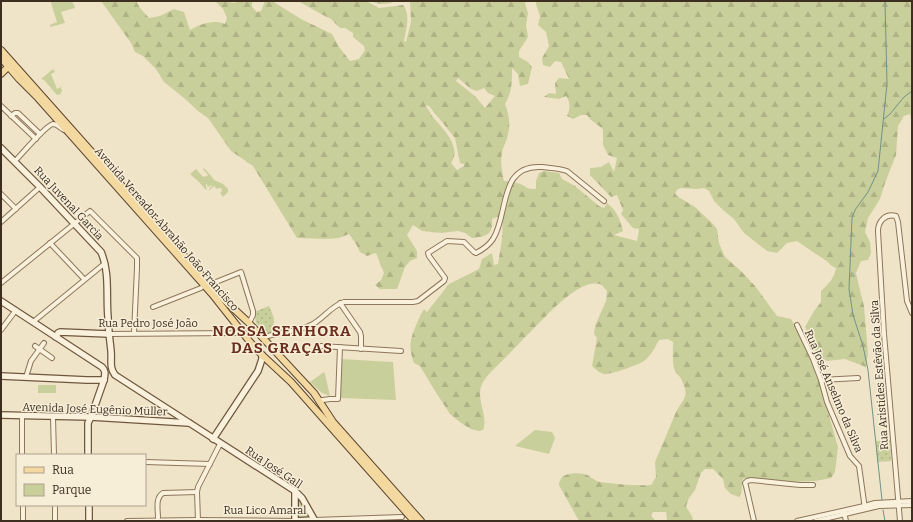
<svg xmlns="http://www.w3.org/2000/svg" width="913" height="522" font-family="Bitter,serif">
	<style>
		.green { fill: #c9cf9b }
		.forest { fill: url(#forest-firs); fill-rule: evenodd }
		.park { fill: url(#park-dots) }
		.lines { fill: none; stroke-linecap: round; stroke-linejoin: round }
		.stream { stroke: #6f938a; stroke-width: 1 }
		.street-casing { stroke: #8d765c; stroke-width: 6 }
		.secondary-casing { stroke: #6f573f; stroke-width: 8 }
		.primary-casing { stroke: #5b4430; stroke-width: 8 }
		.street { stroke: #faf1dc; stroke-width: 4 }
		.secondary { stroke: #faf1dc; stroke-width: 5.5 }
		.primary { stroke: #f3d9a0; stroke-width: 6 }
		.labels { text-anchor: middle; stroke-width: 3; stroke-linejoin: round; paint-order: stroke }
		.street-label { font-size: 11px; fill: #3d2e20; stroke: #f7eed8 }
		.district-label { font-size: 15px; font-weight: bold; letter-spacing: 1px; fill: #6b2e1e; stroke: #f7eed8 }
	</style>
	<defs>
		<pattern id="forest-firs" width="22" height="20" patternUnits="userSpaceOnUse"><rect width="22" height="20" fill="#c9cf9b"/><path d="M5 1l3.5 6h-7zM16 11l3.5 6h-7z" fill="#aeb285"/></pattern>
		<pattern id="park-dots" width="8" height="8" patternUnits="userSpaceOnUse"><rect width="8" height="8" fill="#c9cf9b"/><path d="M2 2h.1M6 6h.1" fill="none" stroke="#aeb285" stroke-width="1.8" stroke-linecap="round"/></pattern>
	</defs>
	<rect width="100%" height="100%" fill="#f0e4c8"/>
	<!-- green -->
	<g class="green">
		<path d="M51 1H72L75 8 61 12 65 23 50 27V25L57 22 51 3Z"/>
		<path d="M53 69 55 72 51 74 57 89 61 87 62 91 61 92V94L57 95 44 80 41 79Z"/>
		<path d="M204 168 212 177 214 180 223 184 228 189V192L223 197 220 193 222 191 221 188H219L217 189 214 186 209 191 210 188 212 186 210 185V187L207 186V184H206V187L207 188 206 190 199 182 190 174 196 169 203 177 204 176 205 177 208 175 203 169Z"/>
		<path d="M341 359 393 362 396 400 340 398Z"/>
		<path d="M324 372 325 374 330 396 322 393 310 382Z"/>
		<rect x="38" y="385" width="18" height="8"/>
		<path d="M535 430 552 432 555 438 549 454 515 446Z"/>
	</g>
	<!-- forest -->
	<path class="forest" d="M101 1H136L140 8 149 18 160 16 174 9 184 12 190 30C200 24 213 19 225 24L227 18 223 9 215 1H224L234 3 240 1H252V7L257 12 261 11 265 1H272L301 19 332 34 339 47 350 61 359 59 365 50 364 46 353 37V33L345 28H340L331 19 319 13 298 1H396C386 5 380 5 370 1L368 2 379 8 403 5C411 14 406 30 404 41L406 42 411 22 410 1H526L525 3 528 13 526 25 528 37 519 51V57L528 62 532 67 528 84 520 86 518 74 512 68C512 82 512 92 505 104 510 117 511 128 506 141 505 145 502 149 502 153 500 162 502 172 504 181 509 181 515 182 520 184 528 187 525 189 536 189V181L539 173 544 171 559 173 562 179 575 186 599 206 604 208 607 203C617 211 620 219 623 231L614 235 637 241 639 229 633 228 621 214 623 210 617 195 611 197 590 175V168L601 167 609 162 614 172 617 158 608 155 603 145V129L591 120 587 115H581L573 119 567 116C570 109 571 103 566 96L559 99 544 97 549 93 556 94 555 83 559 78 569 79 561 62 555 61 550 67 543 65 542 58 549 46 546 32 538 25 540 16 536 4V1H912V125L910 114 904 116 898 126 896 155 885 183 880 199 868 218 865 232 870 242 871 253 868 260 861 261 856 273 859 286 864 306 868 354 866 367 845 359 827 361 818 356 805 327 814 311 821 302V291C829 283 834 279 836 268 830 266 830 263 825 260 816 254 807 248 797 241L787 243 777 253 767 251 744 233 734 219 723 210 714 201 709 191 704 188 697 189 680 188 677 190 675 193 677 196 695 207 713 224 717 229 719 243 725 257 741 271 755 286 777 316 791 319 809 350 817 374 838 447 835 472 831 478 815 481 789 482 744 478C740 484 744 491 739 497L731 494 725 488 723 479 713 469H705L701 473 695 490 689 498 686 506C688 512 693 514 693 521H666L667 520 666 512H653L651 516 656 521H579L559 485C559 473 574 472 584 474 590 475 594 481 600 482 617 484 634 486 651 485L656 477 655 462 676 412C683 399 690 397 682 381 681 377 677 374 675 371 672 364 673 350 673 342L668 339 659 340C655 347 651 356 644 361 638 365 613 374 605 374 601 374 595 369 592 366L597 338 594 334 595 326 606 301 607 291 602 285C594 282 589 284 582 287 566 295 552 310 540 322 528 334 517 346 506 357 500 363 487 375 483 382 474 398 489 415 483 430L479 431 471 429 461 423 450 414 435 391 420 366 414 363C408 347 410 339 417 323 419 318 421 314 424 309L427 312 449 284 479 269 482 259 492 253 494 265 498 264C500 249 504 235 502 220L497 217 492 219C493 235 487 236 472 238L465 233 458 231 441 233 422 231 413 225 407 235 417 251V258L410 261 405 267 397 289H380L375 285 381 280 384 273 376 253 367 256 360 252 356 244 349 234 339 238 327 239 297 238 253 166 231 151 208 118 198 111 184 98 164 82 156 69 143 56 135 52 131 43ZM458 78 471 89 477 91 484 88 488 93 495 96 485 108 476 97 456 81ZM425 105 429 106 455 138 460 163 464 164V166L457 170 451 163C463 147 442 128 432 116 430 112 428 109 425 105Z"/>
	<!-- park -->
	<g class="park">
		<path d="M269 306 274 318 273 332 265 333 256 323 254 312Z"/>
		<path d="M890 440 891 461 877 462 876 441Z"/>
		<path d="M298 499 309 517V518L297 519Z"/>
	</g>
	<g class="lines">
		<!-- stream -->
		<g class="stream">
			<path d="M884 119 890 114 904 97 912 91"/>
			<path d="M882 500 868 370 863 346 853 315 849 289 852 218 855 210 868 192 878 171 887 84 885 1"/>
			<path d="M883 510 885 521"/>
		</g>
		<!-- street casing -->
		<g class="street-casing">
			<g id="street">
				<path d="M1 106 36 139"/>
				<path d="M11 116 15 113H18L40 134"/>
				<path d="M15 161C21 155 46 125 53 124 58 124 60 128 64 130"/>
				<path d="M1 194 16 209"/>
				<path d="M1 222 40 187"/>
				<path d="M50 243 84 279"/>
				<path d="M216 282 241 272 253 311V315L249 323"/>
				<path d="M1 283 90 211 137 258V268L134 333"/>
				<path d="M340 303 360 332 361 336V349"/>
				<path d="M153 307 201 288"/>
				<path d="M33 322 104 264"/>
				<path d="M797 325 813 359 821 380 827 402 850 456 859 466 865 509"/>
				<path d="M1 330 16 310"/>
				<path d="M109 334 236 333 241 332"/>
				<path d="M263 338C278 331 296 333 311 325 323 319 331 306 344 302H413L418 301 444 281 445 278 429 256 428 253 447 241 464 242 474 252 476 253C482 250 489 245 493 239 509 214 498 164 542 167 550 168 559 168 567 171L604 201"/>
				<path d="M35 346 52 358"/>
				<path d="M321 346 401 351"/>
				<path d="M26 377 31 361 44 343"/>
				<path d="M821 380 858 378"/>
				<path d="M318 400H323L330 399H338L340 347"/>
				<path d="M22 416V455"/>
				<path d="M53 417 54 455"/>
				<path d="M145 462 210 464"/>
				<path d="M23 505V521"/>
				<path d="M55 505V521"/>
				<path d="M844 512 846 521"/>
				<path d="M158 518C158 509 155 498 163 493L197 492"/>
				<path d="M198 520 197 492 198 487 220 444"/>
				<path d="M314 520 402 517"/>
				<path d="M127 521 198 520 295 521"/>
				<path d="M754 521 746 486 745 483 747 481 751 480 800 485H813"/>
				<path d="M797 521 864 506 875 503 912 501"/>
				<path d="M816 521 879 506 912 505"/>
				<path d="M900 521 884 334 878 231C878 222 885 213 896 216L898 222 907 301 912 313"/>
			</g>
		</g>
		<!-- secondary casing -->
		<g class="secondary-casing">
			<g id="secondary">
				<path d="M1 148 40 187 101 252C110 272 106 296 108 317 108 328 110 340 111 351 112 361 109 367 115 375 175 414 235 452 295 491L302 498 315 521"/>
				<path d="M1 301 102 367C106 371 105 374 104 380L91 417 88 423V455"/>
				<path d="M56 337 58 333 60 332 109 334"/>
				<path d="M1 376 87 380H104"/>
				<path d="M1 415 91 417 189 423"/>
				<path d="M213 439 258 371 262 359V355"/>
				<path d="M89 505V521"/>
				<path d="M295 521V491"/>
				<path d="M295 521 314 520"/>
			</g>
		</g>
		<!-- primary casing -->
		<g class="primary-casing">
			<g id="primary">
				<path d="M1 50 219 295 249 323 314 393 333 422 421 521"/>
				<path d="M1 58 19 79 38 98 212 294 250 342 262 355 291 382 414 521"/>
				<path d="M1 74 11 64"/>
			</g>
		</g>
		<!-- street -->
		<use href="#street" class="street"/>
		<!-- secondary -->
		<use href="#secondary" class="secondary"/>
		<!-- primary -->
		<use href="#primary" class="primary"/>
	</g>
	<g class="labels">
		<!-- street labels -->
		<g class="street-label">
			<text transform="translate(69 203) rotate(47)" y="4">Rua Juvenal Garcia</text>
			<text transform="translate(167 229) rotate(49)" y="4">Avenida Vereador Abrahão João Francisco</text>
			<text x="148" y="327">Rua Pedro José João</text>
			<text transform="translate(879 375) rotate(-94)" y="4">Rua Aristides Estêvão da Silva</text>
			<text transform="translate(834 391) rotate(67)" y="4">Rua José Anselmo da Silva</text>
			<text transform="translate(95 409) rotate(2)" y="4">Avenida José Eugênio Müller</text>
			<text transform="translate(274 467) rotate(34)" y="4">Rua José Gall</text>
			<text x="265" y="514">Rua Lico Amaral</text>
		</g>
		<!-- district labels -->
		<g class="district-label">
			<text x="282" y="336">NOSSA SENHORA<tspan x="282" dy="17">DAS GRAÇAS</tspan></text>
		</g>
	</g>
	<!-- border -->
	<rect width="913" height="522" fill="none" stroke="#3d2e20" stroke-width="4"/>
	<!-- legend -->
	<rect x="16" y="454" width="130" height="52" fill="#f7eed8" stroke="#ada18e"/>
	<rect x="24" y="467" width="20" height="6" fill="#f3d9a0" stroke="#ada18e"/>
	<text x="52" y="474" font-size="12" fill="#3d2e20">Rua</text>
	<rect x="24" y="484" width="20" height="12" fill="#c9cf9b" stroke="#ada18e"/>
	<text x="52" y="494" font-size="12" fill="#3d2e20">Parque</text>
</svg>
